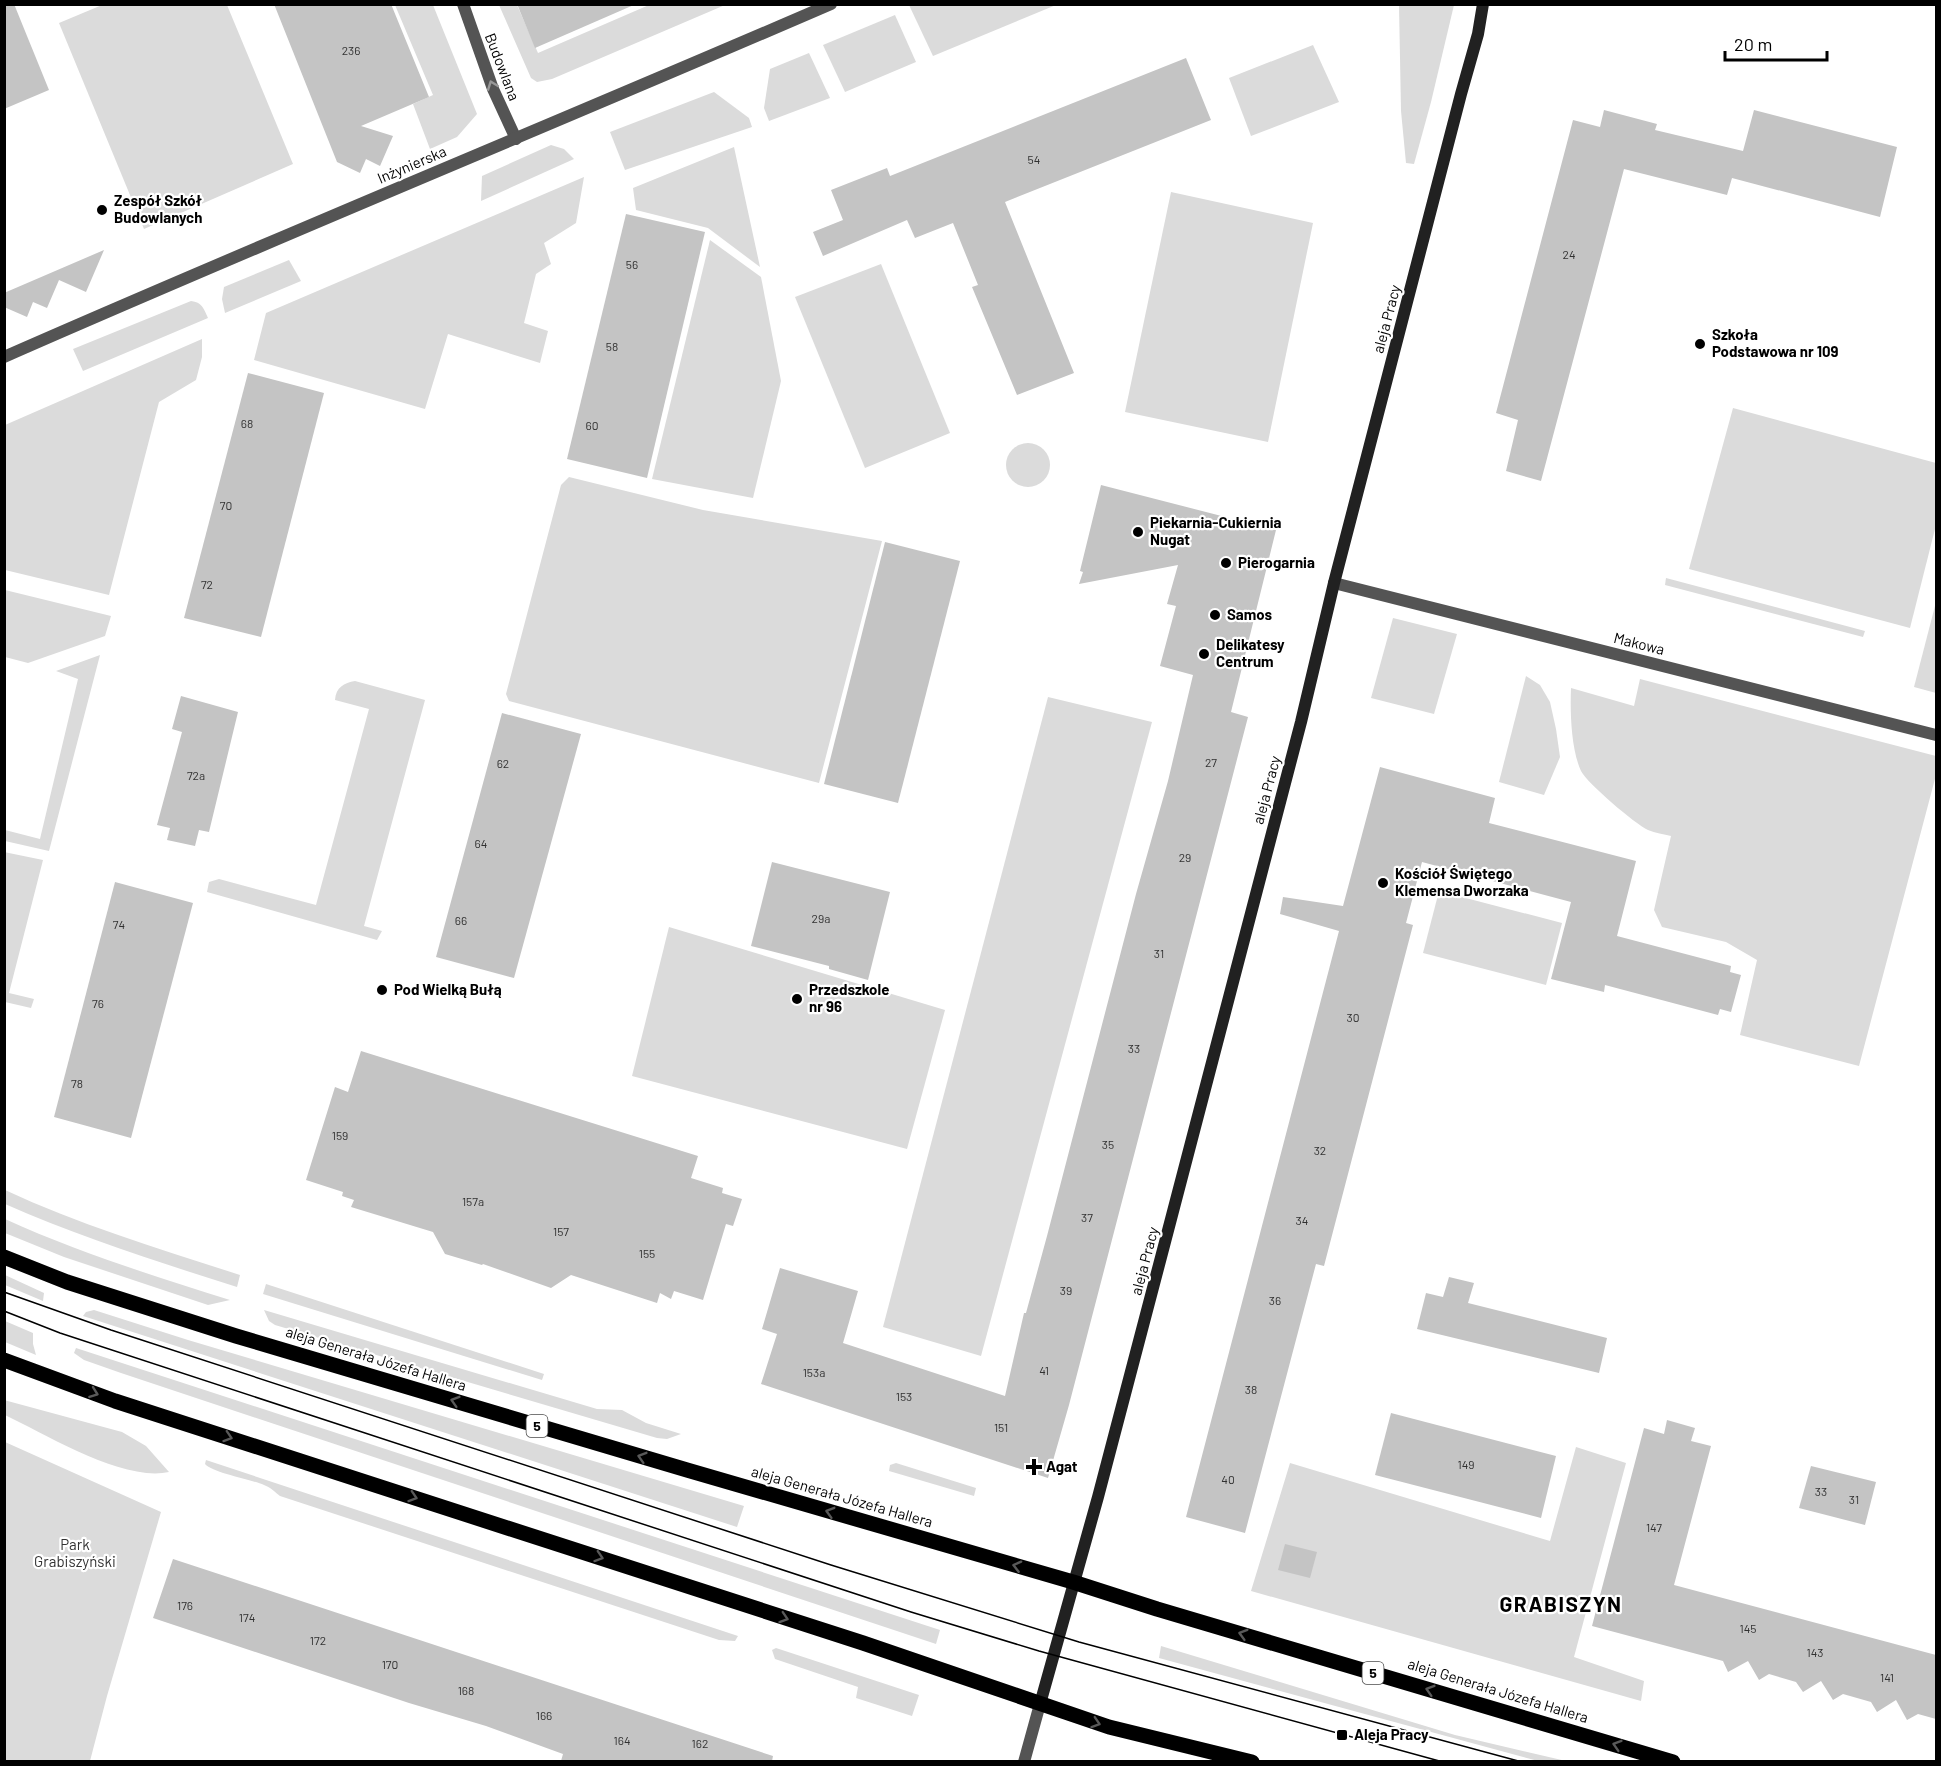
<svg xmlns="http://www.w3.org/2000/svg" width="1941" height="1766" font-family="Barlow,sans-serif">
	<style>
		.green { fill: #dbdbdb }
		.building { fill: #c4c4c4 }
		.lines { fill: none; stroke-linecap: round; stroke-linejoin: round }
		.street { stroke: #545454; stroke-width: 12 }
		.secondary { stroke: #212121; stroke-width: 12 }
		.primary { stroke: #000; stroke-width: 15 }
		.tram { stroke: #000; stroke-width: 1.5 }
		.oneway { stroke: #989898 }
		.oneway2 { stroke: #595959 }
		.poi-dot { fill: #000; stroke: #fff; stroke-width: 2 }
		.labels { text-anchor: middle; stroke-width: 4.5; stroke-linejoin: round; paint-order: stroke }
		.number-label { font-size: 12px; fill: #313131 }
		.shield { fill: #fff; stroke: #4c4c4c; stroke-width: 1.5 }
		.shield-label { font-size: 14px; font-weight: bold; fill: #000 }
		.street-label { font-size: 15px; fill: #000; stroke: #fff }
		.poi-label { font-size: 15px; font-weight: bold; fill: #000; stroke: #fff; text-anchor: start }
		.park-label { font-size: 15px; fill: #323232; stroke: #fff }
		.district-label { font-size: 21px; font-weight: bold; letter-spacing: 1.5px; fill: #000; stroke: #fff }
	</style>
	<rect width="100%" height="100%" fill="#fff"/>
	<!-- green -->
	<g class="green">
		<path d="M102 5H227L293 164 144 229 59 23Z"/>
		<path d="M395 5H433L477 114 457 137 430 149 413 104 433 95Z"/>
		<path d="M499 5H517L538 53 649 5H725L552 79 537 82 531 78Z"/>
		<path d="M909 5H1056L933 56Z"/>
		<path d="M1399 5H1454L1431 102 1414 164 1406 163 1401 111Z"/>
		<path d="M895 15 916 62 845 92 823 45Z"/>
		<path d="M1313 45 1339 102 1251 136 1229 78Z"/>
		<path d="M809 53 830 98 769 121 764 108 770 69Z"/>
		<path d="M714 92 749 118 752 127 625 170 610 132Z"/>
		<path d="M551 145 564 149 574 159 481 201 482 176Z"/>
		<path d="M734 147 760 267 708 228 636 210 633 188Z"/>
		<path d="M584 177 576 223 544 243 551 264 536 274 524 323 548 331 540 363 448 334 425 409 254 360 266 313Z"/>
		<path d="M1171 192 1313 223 1268 442 1125 412Z"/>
		<path d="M710 240 761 277 781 381 753 498 652 479Z"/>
		<path d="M289 260 301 281 225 313 222 299 224 287Z"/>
		<path d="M881 264 950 433 865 468 795 297Z"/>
		<path d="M191 301C202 302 204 309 208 318L83 371 73 349Z"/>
		<path d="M202 339V357L196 380 159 402 109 595 5 570V425Z"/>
		<path d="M1733 408 1936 463V525L1910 628 1689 569Z"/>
		<circle cx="1028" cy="465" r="22"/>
		<path d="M569 477 703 510 882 541 819 783 509 701 506 694 561 485Z"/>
		<path d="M1666 578 1865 631 1863 637 1665 585Z"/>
		<path d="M5 590 111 616 105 636 28 663 5 657Z"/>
		<path d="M1936 602V693L1914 687Z"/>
		<path d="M1393 618 1457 634 1434 714 1371 698Z"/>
		<path d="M100 655 49 851 5 841V830L40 839 78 679 56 671Z"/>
		<path d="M1526 676 1540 685 1550 702 1556 729 1560 757 1544 795 1499 782Z"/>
		<path d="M1640 679 1936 756V775L1859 1066 1740 1035 1757 960 1726 942 1662 927 1654 910 1671 836C1664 834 1655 833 1648 830 1635 824 1587 783 1581 771 1571 749 1570 712 1571 688L1634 706Z"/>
		<path d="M355 681 425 700 364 926 382 931 377 940 207 892 209 882 219 879 316 905 369 709 335 700C336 687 344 683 355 681Z"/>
		<path d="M1048 697 1152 722 981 1356 883 1327Z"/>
		<path d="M4 852 43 860 9 993 34 999 31 1008 5 1002Z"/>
		<path d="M1439 891 1562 923 1546 985 1423 953Z"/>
		<path d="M669 927 945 1010 907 1149 632 1076Z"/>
		<path d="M5 1190C80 1225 160 1249 240 1275L237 1287C158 1262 80 1237 5 1204Z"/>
		<path d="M5 1219C77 1252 154 1276 230 1300L208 1305 64 1257 5 1233Z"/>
		<path d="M5 1275 44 1293 43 1301 5 1285Z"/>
		<path d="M266 1284 544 1374 542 1380 263 1294Z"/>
		<path d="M94 1310 188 1340 744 1506 737 1527 83 1316 86 1312Z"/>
		<path d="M264 1310 597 1409 622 1410 646 1423 681 1434 667 1439 657 1438 275 1325 269 1321Z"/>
		<path d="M5 1321 33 1333V1344L36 1355 5 1342Z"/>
		<path d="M76 1348 940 1630 936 1644 121 1373 84 1360 74 1353Z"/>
		<path d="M4 1400 122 1432 146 1446 169 1472C123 1482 47 1435 5 1415Z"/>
		<path d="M5 1442 161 1512 107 1696 90 1761H5Z"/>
		<path d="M1576 1447 1626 1463 1574 1657 1644 1681 1641 1701 1251 1591 1290 1463 1550 1541Z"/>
		<path d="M206 1460 738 1636 735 1641 719 1640 280 1496C275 1492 270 1487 264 1485 250 1479 213 1473 205 1464Z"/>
		<path d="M896 1463 976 1488 974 1496 889 1471 890 1465Z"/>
		<path d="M1161 1646 1455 1735 1566 1761H1538L1159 1658Z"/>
		<path d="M776 1648 919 1695 912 1716 856 1698 858 1687 775 1659 772 1650Z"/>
	</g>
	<!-- building -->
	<g class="building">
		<path d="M4 4H14L49 90 4 109Z"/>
		<path d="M274 4H391L429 97 361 126 393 136 380 166 366 159 360 173 337 162Z"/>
		<path d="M517 4H636L535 48Z"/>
		<path d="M1186 58 1211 120 1005 202 1074 373 1017 395 972 287 978 285 953 223 915 238 907 220 823 256 813 232 843 220 831 190 887 168 890 176Z"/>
		<path d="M1604 110 1657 124 1655 130 1743 151 1754 110 1897 147 1880 217 1732 178 1727 195 1624 169 1541 481 1506 471 1518 420 1496 413 1573 120 1600 127Z"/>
		<path d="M626 214 705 232 647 478 567 459Z"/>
		<path d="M104 250 86 292 59 280 47 308 33 302 27 317 4 307V293Z"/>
		<path d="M248 373 324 393 261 637 184 618Z"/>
		<path d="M1101 485 1276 530 1231 712 1248 717 1069 1405 1048 1478 761 1384 777 1334 762 1329 780 1268 858 1291 843 1343 1005 1396 1024 1313H1026L1047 1236 1136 894 1168 781 1193 675 1160 666 1176 606 1167 604 1178 565 1079 584 1083 572 1080 571Z"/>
		<path d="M885 542 960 561 898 803 824 784Z"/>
		<path d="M181 696 238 712 209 832 199 830 195 846 167 840 170 828 157 825 182 732 172 729Z"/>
		<path d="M502 713 581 734 514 978 436 957Z"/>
		<path d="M1380 767 1495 798 1489 823 1636 861 1617 936 1731 966 1730 972 1741 975 1731 1012 1720 1009 1718 1015 1605 985 1604 992 1551 979 1571 902 1422 862 1406 923 1413 925 1324 1266 1316 1264 1245 1533 1186 1517 1339 931 1280 914 1283 897 1343 906Z"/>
		<path d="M772 862 890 892 868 980 829 969V966L751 946Z"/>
		<path d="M115 882 193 903 131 1138 54 1117Z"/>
		<path d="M361 1051 698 1156 691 1178 723 1188 722 1193 742 1199 733 1226 726 1224 703 1300 674 1291 671 1299 660 1293 657 1303 571 1275 551 1288 483 1264 482 1265 445 1254 433 1232 351 1207 354 1200 342 1196 343 1192 306 1180 335 1087 348 1092Z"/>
		<path d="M1449 1277 1474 1283 1468 1303 1607 1338 1599 1373 1417 1329 1426 1293 1443 1297Z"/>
		<path d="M1391 1413 1556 1456 1541 1518 1375 1475Z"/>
		<path d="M1667 1420 1695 1428 1691 1441 1711 1446 1674 1585 1936 1655V1719L1918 1714 1907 1720 1896 1700 1877 1712 1871 1702 1843 1694 1833 1700 1821 1681 1803 1692 1796 1682 1769 1674 1759 1680 1748 1661 1728 1672 1723 1661 1592 1626 1644 1428 1664 1434Z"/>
		<path d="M1811 1466 1876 1482 1865 1525 1799 1508Z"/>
		<path d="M1285 1544 1317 1552 1310 1578 1278 1570Z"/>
		<path d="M173 1559 773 1756 772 1761H561L563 1754 486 1726 409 1703 153 1618Z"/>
	</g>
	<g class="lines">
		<!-- street -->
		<g class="street">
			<path d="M463 4 493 89 516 139"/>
			<path d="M4 357C279 236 556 123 831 4"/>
			<path d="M1334 583 1936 735"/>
			<path d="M1024 1762 1040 1704"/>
		</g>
		<!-- secondary -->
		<path class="secondary" d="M1040 1704 1098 1497 1165 1242 1301 722 1334 583 1461 94 1478 34 1483 4"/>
		<!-- primary -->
		<g class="primary">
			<path d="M4 1257 67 1282 236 1336 687 1470 1073 1582 1157 1609 1673 1762"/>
			<path d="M4 1360 115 1401 863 1643 1109 1727 1252 1762"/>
		</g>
		<!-- tram -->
		<g class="tram">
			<path d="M4 1292 111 1330 831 1565 1079 1642 1522 1762"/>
			<path d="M4 1311 60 1333 911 1612 1039 1651 1443 1762"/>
		</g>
	</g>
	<!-- one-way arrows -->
	<defs><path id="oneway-chevron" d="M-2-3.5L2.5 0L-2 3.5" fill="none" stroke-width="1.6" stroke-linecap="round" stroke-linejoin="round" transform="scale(1.5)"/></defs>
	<use class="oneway" href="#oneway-chevron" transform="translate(492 85) rotate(-111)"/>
	<g class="oneway2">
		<use href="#oneway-chevron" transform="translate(94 1393) rotate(20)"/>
		<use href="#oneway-chevron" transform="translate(455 1401) rotate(-163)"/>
		<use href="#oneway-chevron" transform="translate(228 1437) rotate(18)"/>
		<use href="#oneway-chevron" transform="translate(642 1457) rotate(-163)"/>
		<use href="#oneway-chevron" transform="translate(413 1497) rotate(18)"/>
		<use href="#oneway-chevron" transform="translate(830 1512) rotate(-164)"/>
		<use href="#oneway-chevron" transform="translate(599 1557) rotate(18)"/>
		<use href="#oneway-chevron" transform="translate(1017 1566) rotate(-166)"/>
		<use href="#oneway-chevron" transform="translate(784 1618) rotate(18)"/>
		<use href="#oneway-chevron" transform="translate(1243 1634) rotate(-164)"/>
		<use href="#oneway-chevron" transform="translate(1430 1690) rotate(-163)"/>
		<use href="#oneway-chevron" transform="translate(1096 1723) rotate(18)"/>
		<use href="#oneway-chevron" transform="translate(1617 1745) rotate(-163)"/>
	</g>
	<!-- markers -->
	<g class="poi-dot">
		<circle cx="102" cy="210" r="6"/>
		<circle cx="1700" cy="344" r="6"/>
		<circle cx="1138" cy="532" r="6"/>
		<circle cx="1226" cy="563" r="6"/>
		<circle cx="1215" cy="615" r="6"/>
		<circle cx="1204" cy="654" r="6"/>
		<circle cx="1383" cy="883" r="6"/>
		<circle cx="382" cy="990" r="6"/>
		<circle cx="797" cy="999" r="6"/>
		<path d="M1031 1458h6v6h6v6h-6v6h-6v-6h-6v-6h6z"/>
		<rect x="1336" y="1729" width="12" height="12" rx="3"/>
	</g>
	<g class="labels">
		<!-- number labels -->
		<g class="number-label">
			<text x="351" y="55">236</text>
			<text x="1034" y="164">54</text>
			<text x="1569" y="259">24</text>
			<text x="632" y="269">56</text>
			<text x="612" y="351">58</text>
			<text x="247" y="428">68</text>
			<text x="592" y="430">60</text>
			<text x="226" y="510">70</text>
			<text x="207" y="589">72</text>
			<text x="1211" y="767">27</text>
			<text x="503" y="768">62</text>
			<text x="196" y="780">72a</text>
			<text x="481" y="848">64</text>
			<text x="1185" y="862">29</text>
			<text x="821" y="923">29a</text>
			<text x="461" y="925">66</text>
			<text x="119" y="929">74</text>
			<text x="1159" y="958">31</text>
			<text x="98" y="1008">76</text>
			<text x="1353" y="1022">30</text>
			<text x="1134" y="1053">33</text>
			<text x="77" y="1088">78</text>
			<text x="340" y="1140">159</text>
			<text x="1108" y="1149">35</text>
			<text x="1320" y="1155">32</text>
			<text x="473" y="1206">157a</text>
			<text x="1087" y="1222">37</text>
			<text x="1302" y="1225">34</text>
			<text x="561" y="1236">157</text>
			<text x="647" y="1258">155</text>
			<text x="1066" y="1295">39</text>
			<text x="1275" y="1305">36</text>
			<text x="1044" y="1375">41</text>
			<text x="814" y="1377">153a</text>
			<text x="1251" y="1394">38</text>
			<text x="904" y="1401">153</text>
			<text x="1001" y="1432">151</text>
			<text x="1466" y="1469">149</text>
			<text x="1228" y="1484">40</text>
			<text x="1821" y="1496">33</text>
			<text x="1854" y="1504">31</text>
			<text x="1654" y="1532">147</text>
			<text x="185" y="1610">176</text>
			<text x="247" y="1622">174</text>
			<text x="1748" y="1633">145</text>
			<text x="318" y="1645">172</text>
			<text x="1815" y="1657">143</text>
			<text x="390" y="1669">170</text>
			<text x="1887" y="1682">141</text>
			<text x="466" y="1695">168</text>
			<text x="544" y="1720">166</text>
			<text x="622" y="1745">164</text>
			<text x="700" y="1748">162</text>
		</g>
		<!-- shield labels -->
		<g class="shield">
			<rect x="526.5" y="1415" width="21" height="22" rx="4.5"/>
			<rect x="1362.5" y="1662" width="21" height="22" rx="4.5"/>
		</g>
		<g class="shield-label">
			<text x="537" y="1431">5</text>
			<text x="1373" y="1678">5</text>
		</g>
		<!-- street labels -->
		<g class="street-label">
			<text transform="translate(502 67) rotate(69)" y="5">Budowlana</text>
			<text transform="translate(412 165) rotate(-23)" y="5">Inżynierska</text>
			<text transform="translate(1387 319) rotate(-75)" y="5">aleja Pracy</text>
			<text transform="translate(1639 644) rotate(14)" y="5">Makowa</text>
			<text transform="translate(1267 790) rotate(-75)" y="5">aleja Pracy</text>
			<text transform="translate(1145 1261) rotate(-75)" y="5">aleja Pracy</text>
			<text transform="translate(376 1359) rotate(17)" y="5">aleja Generała Józefa Hallera</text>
			<text transform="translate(842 1497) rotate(16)" y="5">aleja Generała Józefa Hallera</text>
			<text transform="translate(1498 1691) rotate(17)" y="5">aleja Generała Józefa Hallera</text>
		</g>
		<!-- poi labels -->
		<g class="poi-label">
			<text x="114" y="206">Zespół Szkół<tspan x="114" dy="17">Budowlanych</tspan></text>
			<text x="1712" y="340">Szkoła<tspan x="1712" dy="17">Podstawowa nr 109</tspan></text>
			<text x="1150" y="528">Piekarnia-Cukiernia<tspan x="1150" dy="17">Nugat</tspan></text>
			<text x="1238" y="568">Pierogarnia</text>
			<text x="1227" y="620">Samos</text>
			<text x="1216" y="650">Delikatesy<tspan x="1216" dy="17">Centrum</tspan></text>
			<text x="1395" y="879">Kościół Świętego<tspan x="1395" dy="17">Klemensa Dworzaka</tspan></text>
			<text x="394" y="995">Pod Wielką Bułą</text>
			<text x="809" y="995">Przedszkole<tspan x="809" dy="17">nr 96</tspan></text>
			<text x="1046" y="1472">Agat</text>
			<text x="1354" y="1740">Aleja Pracy</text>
		</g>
		<!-- park labels -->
		<g class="park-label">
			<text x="75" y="1550">Park<tspan x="75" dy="17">Grabiszyński</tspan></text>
		</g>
		<!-- district labels -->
		<g class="district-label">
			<text x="1561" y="1612">GRABISZYN</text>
		</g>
	</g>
	<!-- border -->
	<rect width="1941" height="1766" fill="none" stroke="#000000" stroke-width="12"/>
	<!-- scale -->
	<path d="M1725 51v9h102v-9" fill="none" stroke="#000000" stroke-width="3"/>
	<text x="1734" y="51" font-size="18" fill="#000000" stroke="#ffffff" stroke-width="4.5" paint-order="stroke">20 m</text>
</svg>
